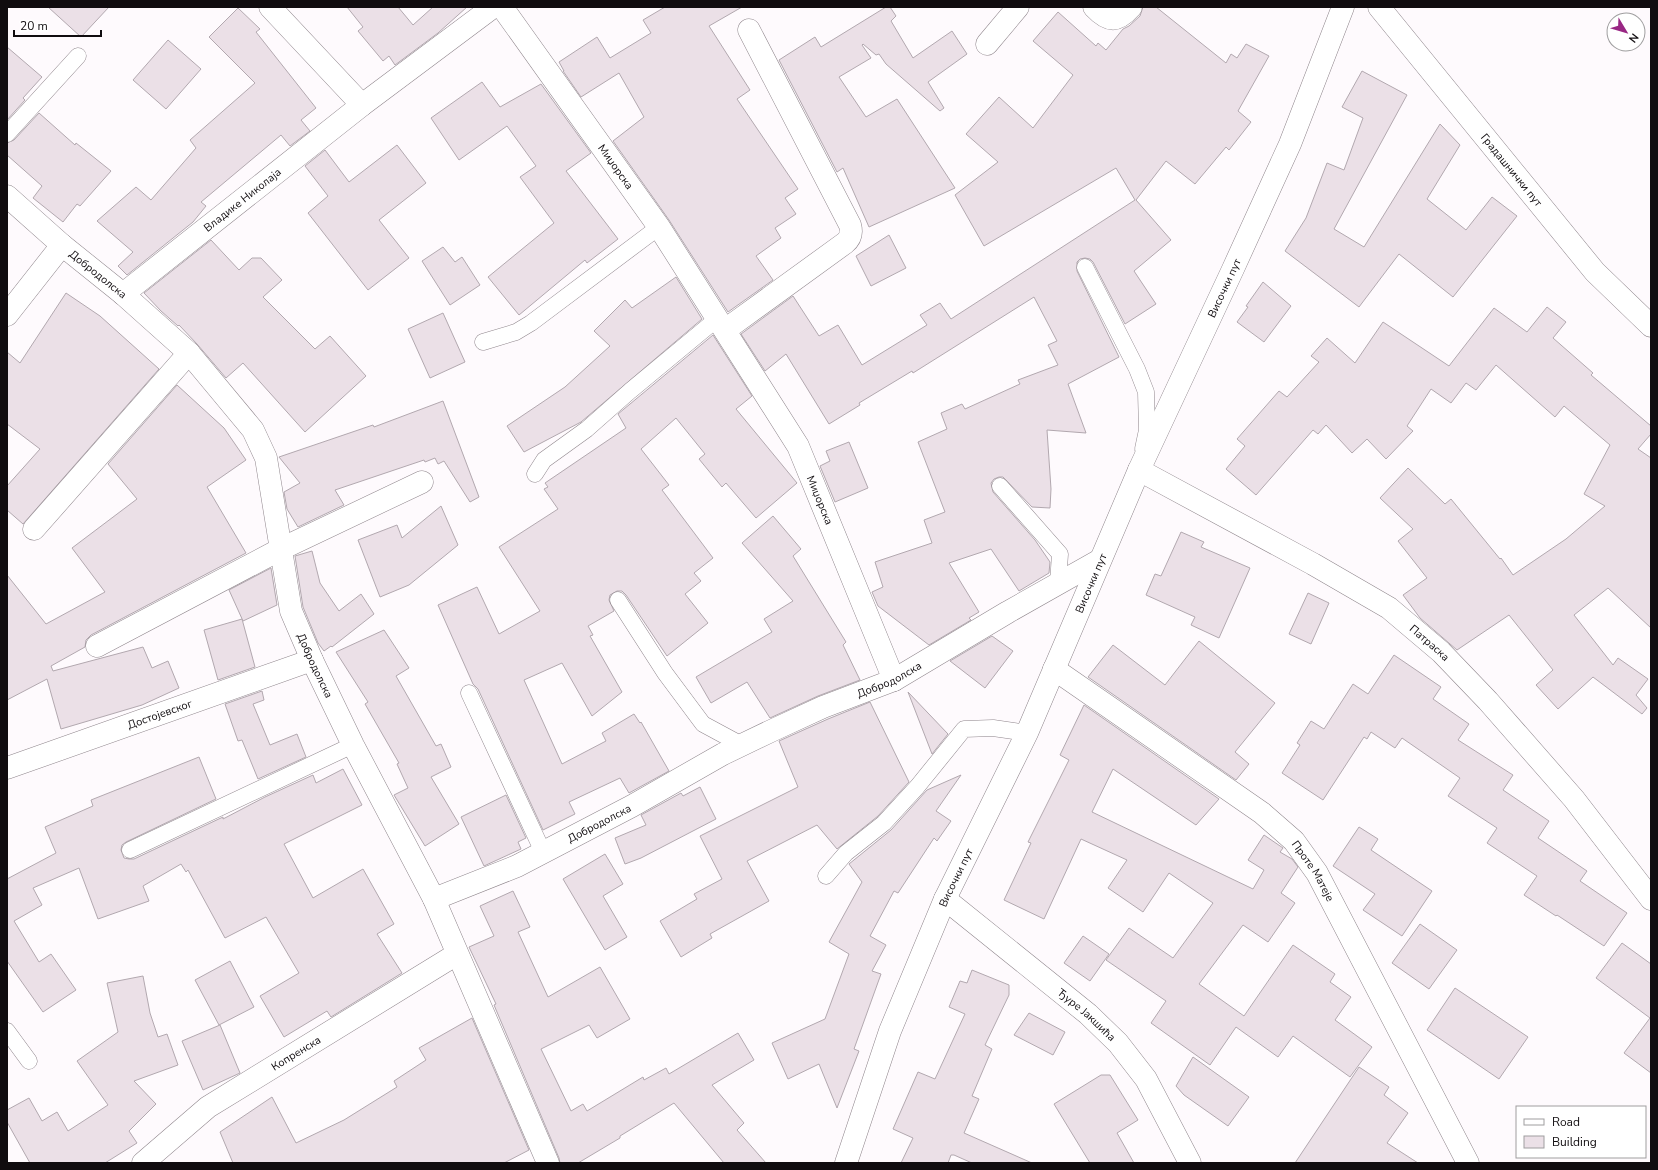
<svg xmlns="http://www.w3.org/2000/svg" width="1658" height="1170" font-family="'Nunito Sans',sans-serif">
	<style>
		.building { fill: #ebe0e7; stroke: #b2a8af }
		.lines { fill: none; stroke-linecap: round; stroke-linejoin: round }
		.service-casing { stroke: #8f868c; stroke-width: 17 }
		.minor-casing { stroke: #8f868c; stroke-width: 23 }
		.secondary-casing { stroke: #8f868c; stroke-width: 23 }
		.service { stroke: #fff; stroke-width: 16 }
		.minor { stroke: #fff; stroke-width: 22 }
		.secondary { stroke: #fff; stroke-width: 22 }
		.labels { text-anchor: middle; stroke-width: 3; stroke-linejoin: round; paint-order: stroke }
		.street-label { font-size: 11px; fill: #100c0f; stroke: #fff }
	</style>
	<rect width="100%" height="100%" fill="#fefafd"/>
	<!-- building -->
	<g class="building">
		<path d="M48 7H109L81 37Z"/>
		<path d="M347 7H398L413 25 433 7H467L438 33 395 65 389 56 383 61 358 31 363 27Z"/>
		<path d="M665 7H742L709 26 750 90 737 99 798 189 785 198 796 214 775 228 781 238 756 256 773 280 728 312 669 220 613 141 644 117 619 73 581 97 563 71H564L559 62 597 37 610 58 651 33 643 20Z"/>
		<path d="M886 7H890L896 16 891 21 913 58 952 31 967 54 928 82 944 108 940 111 886 64 879 54 876 55 863 44 862 45 871 58 839 77 866 117 897 99 955 188 869 227 843 168 837 172 779 60 815 37 821 47Z"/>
		<path d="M1143 7H1156L1226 63 1231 54 1237 58 1246 44 1269 56 1238 111 1251 122 1229 150 1226 147 1195 184 1166 161 1136 200 1171 240 1134 271 1156 304 1125 324 1093 262 1090 259 1085 258 1080 259 1077 262V271L1119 357 1068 384 1086 433 1047 430 1051 489 1050 508 1032 507 1003 477H999L994 479 991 483 993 492 1035 540 1050 562 1049 573 1019 591 991 549 949 563 979 612 969 618 971 620 929 645 878 606 872 592 883 587 875 562 932 543 924 520 945 512 918 442 947 429 941 413 962 404 965 409 1020 384 1018 380 1058 365 1048 345 1057 341 1034 297 913 373 912 371 859 403 860 405 829 424 786 354 765 371 741 334 793 296 819 336 838 325 862 365 927 325 920 315 940 303 951 319 1135 200 1116 168 984 246 955 195 998 162 966 134 999 97 1033 128 1073 75 1033 41 1058 12 1096 46 1098 43 1106 50 1123 29 1129 26 1140 16Z"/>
		<path d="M238 8 260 29 256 32 316 108 301 120 310 131 290 146 281 135 201 202 206 206 193 222 127 275 118 266 133 252 97 221 136 187 151 200 196 148 190 140 255 83 209 37Z"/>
		<path d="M168 40 201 69 166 109 133 80Z"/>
		<path d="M7 47 42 77 23 98 25 100 7 120Z"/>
		<path d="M1362 71 1407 95 1334 229 1364 247 1440 124 1460 145 1427 199 1466 230 1492 197 1517 216 1453 297 1399 254 1359 307 1285 251 1306 218 1327 163 1344 170 1363 118 1342 107Z"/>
		<path d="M482 82 500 107 541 84 591 153 566 171 618 239 587 263 585 260 519 315 488 277 554 223 520 177 536 166 507 126 459 160 431 118Z"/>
		<path d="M39 113 75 145 76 143 111 171 80 206 77 204 63 222 33 198 42 186 7 155V143L14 140Z"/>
		<path d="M397 145 426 183 379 220 409 258 368 290 308 213 328 196 305 166 325 150 349 182Z"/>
		<path d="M889 235 906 268 871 286 856 256Z"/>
		<path d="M211 240 239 270 252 258H261L282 280 263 297 315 349 330 336 366 376 305 432 243 363 226 378 197 344 179 325 178 326 161 311 144 293Z"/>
		<path d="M443 247 455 262 462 257 480 285 450 305 422 261Z"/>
		<path d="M676 277 702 319 581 422 524 452 507 426 565 387 610 346 594 331 625 300 632 308Z"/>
		<path d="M1263 282 1291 306 1264 342 1237 322 1248 307 1246 306Z"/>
		<path d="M66 293 100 316 159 369 23 524 7 510V486L40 449 7 424V352L20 363Z"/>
		<path d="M1547 307 1566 322 1553 338 1593 373 1591 375 1651 426V434L1638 449 1651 458V628L1608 588 1574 615 1613 665 1618 658 1648 679 1636 695 1647 708 1642 714 1593 677 1558 709 1536 685 1553 670 1509 615 1457 650 1420 618 1403 595 1427 578 1398 541 1413 529 1380 498 1408 468 1445 504 1451 499 1500 559 1501 558 1513 575 1566 539 1605 506 1584 494 1610 445 1564 406 1555 417 1496 365 1476 390 1466 383 1451 403 1431 389 1407 426 1413 431 1386 459 1367 439 1352 453 1326 425 1318 434 1313 430 1256 495 1226 469 1245 446 1237 439 1279 391 1287 397 1319 362 1311 356 1327 338 1355 363 1383 322 1449 366 1494 308 1527 332Z"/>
		<path d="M443 313 465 362 430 378 408 329Z"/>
		<path d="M713 335 752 396 736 409 797 483 756 518 726 483 722 487 699 459 705 454 676 418 641 449 669 485 662 490 713 558 694 573 701 581 685 594 708 623 667 656 626 595 622 591H617L610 595 609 600 614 611 588 626 593 635 590 636 622 692 592 716 562 663 524 680 562 764 606 741 602 733 634 714 640 723 641 722 669 771 629 793 620 778 569 802 575 814 543 830 478 689 473 684 438 605 477 587 499 634 540 611 499 547 558 509 544 489 548 487 545 483 626 428 618 414Z"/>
		<path d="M177 385 224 428 246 460 207 487 246 553 91 635 86 640 85 647 51 666 53 671 143 647 152 668 168 661 179 688 142 705 61 729 47 679 7 700V575L46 624 105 592 72 548 137 499 108 464Z"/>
		<path d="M443 401 479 497 470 502 444 461 438 464 435 458 425 462 424 460 335 490 344 505 298 527 287 509 284 492 300 483 279 457 373 425 374 427Z"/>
		<path d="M849 442 868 488 835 502 820 466 830 461 826 451Z"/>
		<path d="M441 506 458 545 409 585 380 597 358 540 397 525 402 538Z"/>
		<path d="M773 516 801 549 793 556 846 642 843 645 860 680 818 696 770 718 747 682 711 703 696 677 772 632 764 619 793 601 742 543Z"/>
		<path d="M1181 532 1204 542 1201 547 1250 568 1219 638 1191 625 1195 617 1146 595 1155 574 1161 576Z"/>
		<path d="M312 551 320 583 339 611 361 594 374 614 332 647 331 646 324 651 318 643 303 607 295 556Z"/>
		<path d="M271 568 277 605 243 621 229 590Z"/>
		<path d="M1308 593 1329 603 1311 644 1289 634Z"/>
		<path d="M242 619 255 667 218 680 204 630Z"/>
		<path d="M384 630 409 668 396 676 436 746 441 744 451 767 431 777 459 824 425 846 394 795 408 788 397 764 399 763 365 704 368 702 336 652Z"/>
		<path d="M992 636 1013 651 985 688 950 661Z"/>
		<path d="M1199 641 1275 703 1235 752 1249 764 1236 780 1088 677 1113 645 1165 685Z"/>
		<path d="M1394 655 1441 687 1433 699 1469 724 1458 740 1513 775 1503 790 1549 821 1538 838 1587 871 1580 881 1627 913 1604 946 1557 915 1556 916 1524 895 1537 876 1487 843 1497 828 1448 796 1460 778 1402 738 1395 748 1371 732 1367 739 1364 737 1323 800 1282 773 1300 745 1297 743 1311 721 1324 729 1353 684 1368 694Z"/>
		<path d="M262 691 264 700 253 704 270 745 297 734 306 757 258 779 242 740 238 741 225 704Z"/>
		<path d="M908 692 948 734 932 754Z"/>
		<path d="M870 702 909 782 878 816 837 849 817 825 747 861 769 901 710 934 712 938 681 957 660 921 697 899 694 894 722 879 700 836 798 787 779 741 828 719Z"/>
		<path d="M1084 705 1219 799 1196 825 1113 769 1092 812 1253 889 1264 870 1248 860 1264 835 1283 848 1280 852 1292 859 1298 867 1281 893 1295 903 1268 942 1243 925 1199 984 1244 1016 1293 945 1335 974 1330 982 1351 997 1335 1020 1372 1047 1350 1077 1293 1036 1278 1057 1236 1027 1210 1065 1151 1023 1166 1001 1106 960 1129 928 1173 958 1213 903 1169 873 1143 912 1108 888 1127 860 1081 839 1044 919 1004 900 1031 843 1028 842 1069 760 1060 755Z"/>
		<path d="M199 757 216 799 126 842 122 845 121 850 124 858 129 859H134L223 817V819L265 797 313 775 316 783 343 769 362 805 284 844 313 898 363 869 394 924 377 934 402 973 331 1017 327 1011 284 1037 260 996 299 973 266 917 225 938 188 870 186 872 181 864 143 886 149 901 98 919 79 868 33 888 42 905 14 921 39 962 51 954 76 990 43 1012 7 961V879L56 853 45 827 93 806 91 800Z"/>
		<path d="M961 775 936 811 951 821 937 841 934 838 898 893 894 891 870 936 886 945 872 971 881 974 854 1049 859 1051 837 1108 819 1064 788 1079 772 1043 825 1019 849 954 829 942 862 882 849 864 891 830 927 790Z"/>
		<path d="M700 787 716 819 641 858 625 864 615 838 646 825 641 815 681 793 683 796Z"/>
		<path d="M506 795 526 838 518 842 521 849 484 866 461 817Z"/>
		<path d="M1359 827 1378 839 1371 850 1432 891 1402 936 1363 910 1375 894 1333 866Z"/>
		<path d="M605 854 623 884 603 896 627 937 605 950 563 879Z"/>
		<path d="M513 891 530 927 518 932 548 997 600 967 630 1019 597 1038 589 1025 541 1049 571 1111 583 1104 587 1111 643 1077 644 1080 666 1068 669 1074 738 1033 754 1060 712 1085 744 1123 737 1130 766 1163H724L674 1103 620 1136V1138L578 1163H560L559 1158 494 1005 496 1004 469 947 494 936 480 906Z"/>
		<path d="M1420 924 1457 950 1429 989 1392 963Z"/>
		<path d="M1083 936 1109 954 1090 981 1064 963Z"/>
		<path d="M1622 943 1651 964V1073L1624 1053 1650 1018 1596 978Z"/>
		<path d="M230 961 254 1007 219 1025 195 980Z"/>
		<path d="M972 970 1009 985V995L985 1045 992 1049 972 1096 979 1099 964 1133 1032 1163H972L954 1155H951L948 1163H901L913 1138 893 1129 918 1072 935 1079 965 1014 949 1007 960 981 967 983Z"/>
		<path d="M143 976 150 1013 158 1037 167 1034 178 1065 134 1081 156 1104 129 1131 137 1143 105 1163H30L7 1122V1110L29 1098 42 1121 57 1112 68 1131 108 1105 77 1061 118 1032 107 983Z"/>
		<path d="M1455 988 1528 1037 1499 1079 1427 1030Z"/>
		<path d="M1029 1013 1065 1032 1053 1055 1014 1035Z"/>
		<path d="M472 1018 529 1150 504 1163H233L220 1132 272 1097 296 1143 344 1120 397 1087 394 1081 426 1060 419 1048Z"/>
		<path d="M220 1025 240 1073 203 1090 182 1041Z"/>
		<path d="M1193 1057 1249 1097 1228 1126 1184 1095 1176 1086Z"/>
		<path d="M1359 1067 1389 1087 1384 1095 1408 1113 1387 1143 1418 1163H1295Z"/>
		<path d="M1101 1075H1110L1138 1120 1117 1133 1134 1163H1090L1054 1104Z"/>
	</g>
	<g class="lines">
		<!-- service casing -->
		<g class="service-casing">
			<g id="service">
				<path d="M7 134 78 56"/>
				<path d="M1085 267 1137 369 1146 392 1147 430 1143 449"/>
				<path d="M483 342 516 332 531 323 659 227"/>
				<path d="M535 474 544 460 587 429 630 391 718 318"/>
				<path d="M1000 486 1060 554 1058 583"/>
				<path d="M618 600 665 673 703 724 742 745"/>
				<path d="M469 693 543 852"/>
				<path d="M130 850 353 745"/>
				<path d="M826 876 846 853 884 823 917 787 964 729 993 728 1027 733"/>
				<path d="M7 1031 29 1061"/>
			</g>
		</g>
		<!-- minor casing -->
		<g class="minor-casing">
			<g id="minor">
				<path d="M270 7 362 105"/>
				<path id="s1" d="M502 7 659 227 798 446 894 680"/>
				<path d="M1094 7C1108 22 1117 23 1131 7"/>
				<path id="s2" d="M1379 7 1595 272 1651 326"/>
				<path d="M987 44 1018 7"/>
				<path id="s3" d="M7 196 62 245 123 294 189 353 253 430 266 458 291 611 312 660 353 745 434 899 548 1163"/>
				<path id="s4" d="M123 294 362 105 493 7"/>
				<path d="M7 315 62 245"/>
				<path d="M725 330 845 243C851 238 852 232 850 225L749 30"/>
				<path id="s5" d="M1139 470 1313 564 1389 608 1441 652 1488 701 1574 799 1651 899"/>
				<path d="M34 529 189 353"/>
				<path d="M97 646 281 549 422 482"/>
				<path id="s6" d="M1054 669 1262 813 1294 841 1317 873 1468 1163"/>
				<path id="s7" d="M7 768 312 660"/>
				<path id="s8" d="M434 899 517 866 632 806 723 754 771 731 823 707 894 680 1008 612 1100 560"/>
				<path id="s9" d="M945 899 1088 1014 1118 1043 1146 1079 1190 1163"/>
				<path id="s10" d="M143 1163 208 1107 457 954"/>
			</g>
		</g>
		<!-- secondary casing -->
		<g class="secondary-casing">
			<g id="secondary">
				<path id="s11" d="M846 1163 890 1031 945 899 1027 733 1139 470 1233 269 1290 144 1343 7"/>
			</g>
		</g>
		<!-- service -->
		<use href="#service" class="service"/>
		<!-- minor -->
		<use href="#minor" class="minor"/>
		<!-- secondary -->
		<use href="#secondary" class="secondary"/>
	</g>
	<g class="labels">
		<!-- street labels -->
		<g class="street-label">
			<text dy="4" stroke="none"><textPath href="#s1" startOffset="196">Миџорска</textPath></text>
			<text dy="4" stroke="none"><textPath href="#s2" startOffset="210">Градашнички пут</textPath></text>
			<text dy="4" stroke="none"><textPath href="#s4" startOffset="152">Владике Николаја</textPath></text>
			<text dy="4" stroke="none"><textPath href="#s3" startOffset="120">Добродолска</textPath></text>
			<text dy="4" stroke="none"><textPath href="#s11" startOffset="954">Височки пут</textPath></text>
			<text dy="4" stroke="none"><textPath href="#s1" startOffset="588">Миџорска</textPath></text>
			<text dy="4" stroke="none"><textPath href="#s11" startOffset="630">Височки пут</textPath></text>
			<text dy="4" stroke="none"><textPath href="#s5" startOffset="339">Патраска</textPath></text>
			<text dy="4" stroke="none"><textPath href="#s3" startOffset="586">Добродолска</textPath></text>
			<text dy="4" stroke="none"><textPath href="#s8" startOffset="506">Добродолска</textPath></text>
			<text dy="4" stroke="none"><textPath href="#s7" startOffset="162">Достојевског</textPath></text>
			<text dy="4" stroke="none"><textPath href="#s8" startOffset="182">Добродолска</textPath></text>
			<text dy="4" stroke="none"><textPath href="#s6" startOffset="331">Проте Матеје</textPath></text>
			<text dy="4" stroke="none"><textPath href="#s11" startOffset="306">Височки пут</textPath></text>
			<text dy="4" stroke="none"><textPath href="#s9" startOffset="183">Ђуре Јакшића</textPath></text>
			<text dy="4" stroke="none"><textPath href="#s10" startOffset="189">Копренска</textPath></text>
		</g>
	</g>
	<!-- border -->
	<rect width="1658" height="1170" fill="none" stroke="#100c0f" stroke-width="16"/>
	<!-- legend -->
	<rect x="1516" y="1106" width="130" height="52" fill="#ffffff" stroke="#9f9e9f"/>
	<rect x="1524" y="1119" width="20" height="6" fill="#ffffff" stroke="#9f9e9f"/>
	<text x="1552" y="1126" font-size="12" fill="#100c0f">Road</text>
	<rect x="1524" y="1136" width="20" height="12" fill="#ebe0e7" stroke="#9f9e9f"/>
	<text x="1552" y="1146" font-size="12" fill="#100c0f">Building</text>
	<!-- north arrow -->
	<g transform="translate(1626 32) rotate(128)"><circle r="19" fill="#ffffff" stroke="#9f9e9f"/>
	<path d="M0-3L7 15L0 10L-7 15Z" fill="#992784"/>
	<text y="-6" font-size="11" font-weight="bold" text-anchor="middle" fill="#100c0f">N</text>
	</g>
	<!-- scale -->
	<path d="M14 30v6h87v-6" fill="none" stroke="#100c0f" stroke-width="2"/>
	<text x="20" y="30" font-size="12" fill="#100c0f" stroke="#ffffff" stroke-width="3" paint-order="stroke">20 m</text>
</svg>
